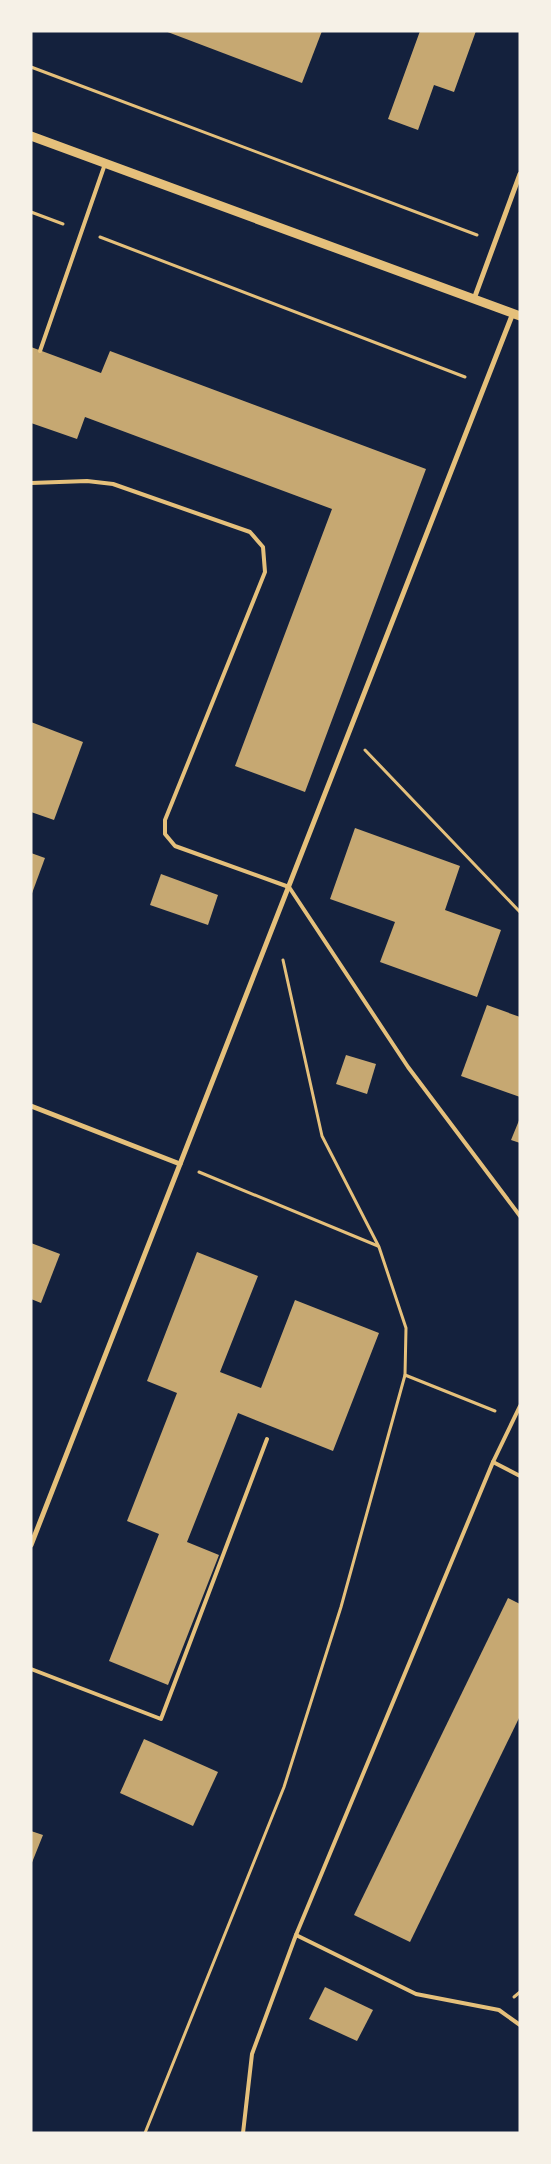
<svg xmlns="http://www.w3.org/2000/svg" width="551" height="2164" font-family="'Exo 2',sans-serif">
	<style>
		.building { fill: #c6a872 }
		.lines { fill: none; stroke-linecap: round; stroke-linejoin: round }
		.path { stroke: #e5c07b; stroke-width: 3 }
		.service { stroke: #e5c07b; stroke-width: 4 }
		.minor { stroke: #e5c07b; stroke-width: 5 }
		.tertiary { stroke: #e5c07b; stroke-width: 9 }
	</style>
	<rect width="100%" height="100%" fill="#14213d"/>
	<!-- building -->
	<g class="building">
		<path d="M165 31H322L302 83Z"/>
		<path d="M420 31H476L454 92 434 85 418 130 388 119Z"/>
		<path d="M31 347 101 373 110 351 426 469 305 792 235 766 332 509 85 417 77 439 31 423Z"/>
		<path d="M31 722 83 742 54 820 31 812Z"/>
		<path d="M355 828 460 866 445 910 501 930 477 997 380 962 395 922 330 899Z"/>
		<path d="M31 853 45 858 31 896Z"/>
		<path d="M161 874 218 895 208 925 150 905Z"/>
		<path d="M487 1005 520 1017V1097L461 1076Z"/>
		<path d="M346 1055 376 1064 367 1094 336 1084Z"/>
		<path d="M520 1118V1143L511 1140Z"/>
		<path d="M31 1243 60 1254 41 1303 31 1299Z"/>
		<path d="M197 1252 258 1276 220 1372 261 1388 295 1300 379 1333 333 1451 238 1413 187 1542 219 1555 168 1685 109 1661 159 1534 127 1521 177 1393 147 1381Z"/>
		<path d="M508 1598 520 1604V1716L410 1942 354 1915Z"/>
		<path d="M144 1739 218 1772 193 1826 120 1793Z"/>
		<path d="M31 1831 43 1835 31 1865Z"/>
		<path d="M325 1987 373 2010 357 2041 309 2019Z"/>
	</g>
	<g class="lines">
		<!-- path -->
		<g class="path">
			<path d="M31 67 477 235"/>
			<path d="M31 212 63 224"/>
			<path d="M100 237 465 377"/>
			<path d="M365 750 520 912"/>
			<path d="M199 1172 378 1246"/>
			<path d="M405 1375 495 1411"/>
			<path d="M514 1997 520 1992"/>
			<path d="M145 2133 284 1787 341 1607 405 1375 406 1328 379 1247 322 1136 283 960"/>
		</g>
		<!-- service -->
		<g class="service">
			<path d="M40 351 105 164"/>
			<path d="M31 483 87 481 113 484 250 532 263 547 265 572 165 820V834L175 846 289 887 408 1067 520 1216"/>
			<path d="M493 1462 520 1476"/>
			<path d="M31 1669 161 1719 267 1439"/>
			<path d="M296 1935 416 1994 499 2010 520 2025"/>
			<path d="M243 2133 252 2054 296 1935 493 1462 520 1406"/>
		</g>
		<!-- minor -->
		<g class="minor">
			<path d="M474 299 520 174"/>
			<path d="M31 1106 180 1164"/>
			<path d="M31 1545 513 313"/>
		</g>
		<!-- tertiary -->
		<path class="tertiary" d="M31 136 520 316"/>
	</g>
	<!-- border -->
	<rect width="551" height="2164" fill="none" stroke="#f6f1e7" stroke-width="65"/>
</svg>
